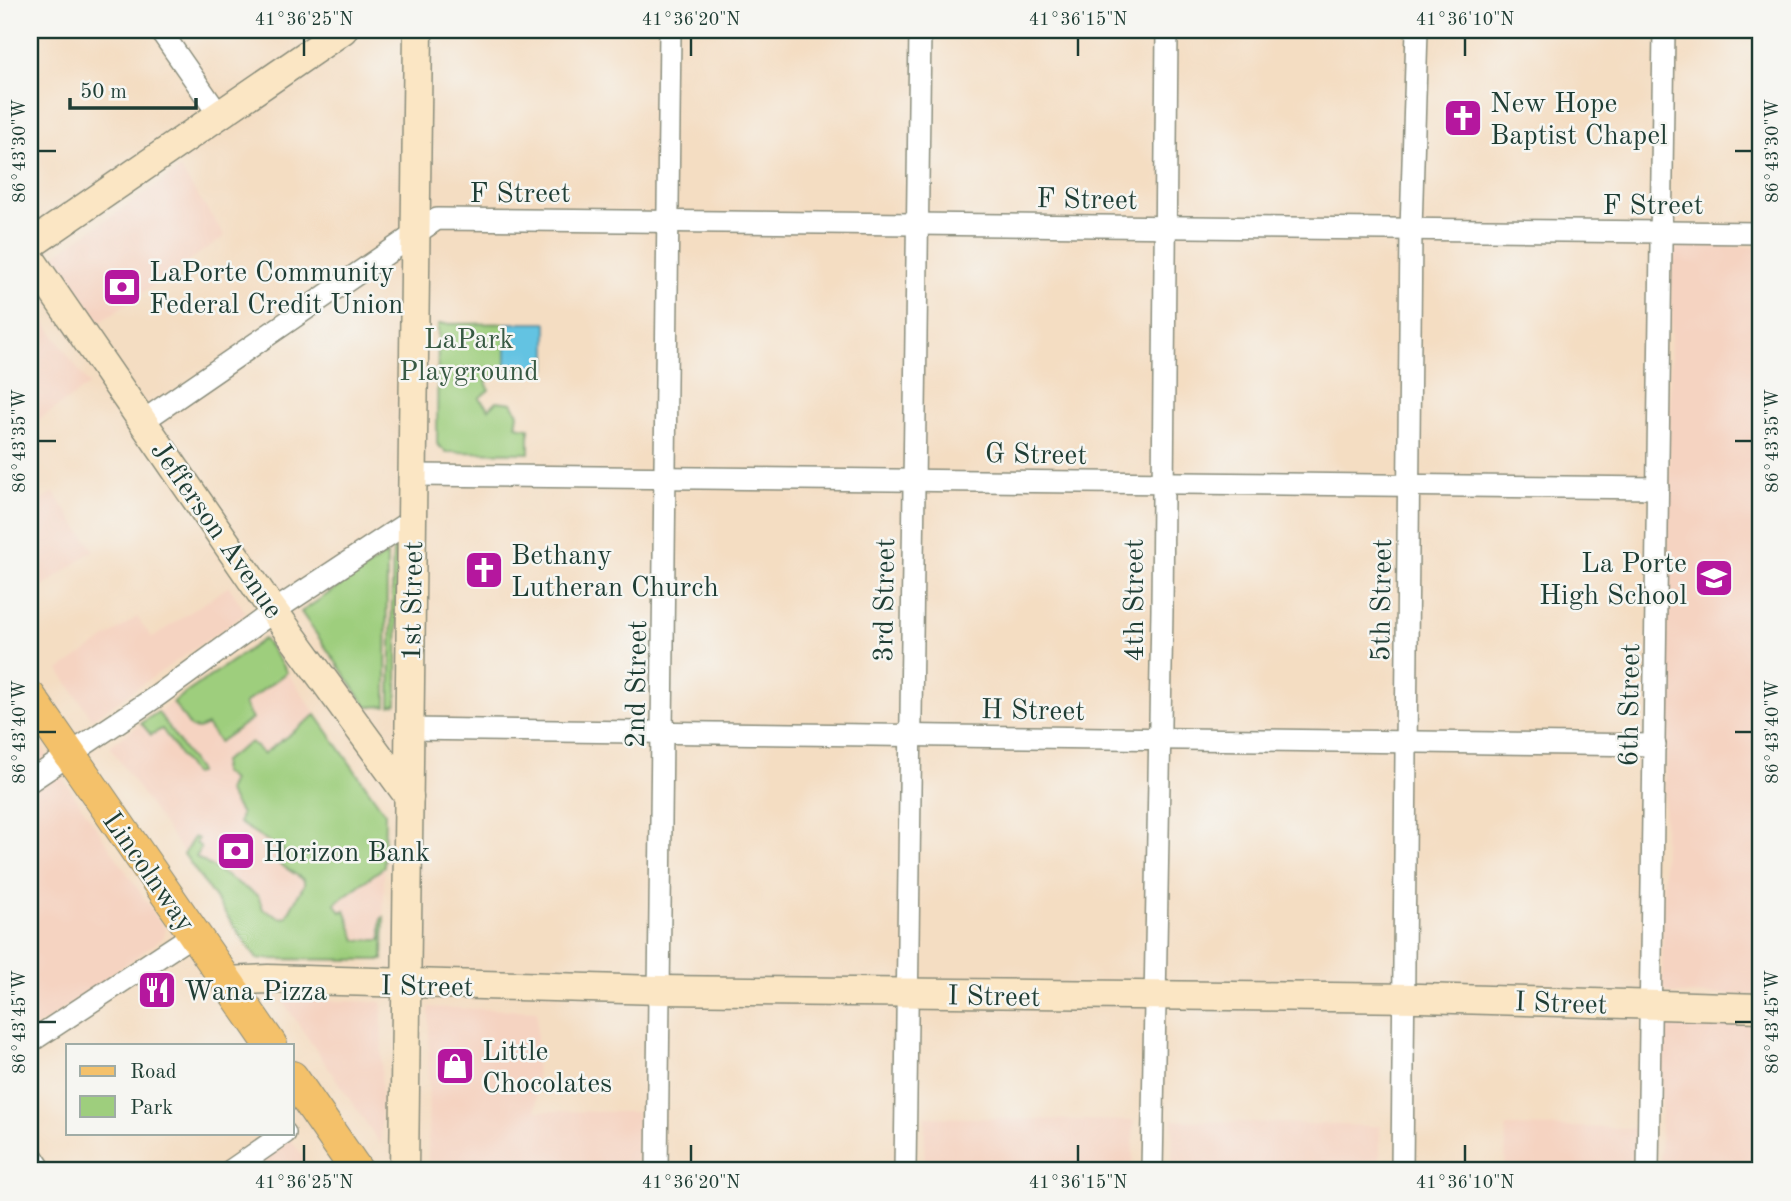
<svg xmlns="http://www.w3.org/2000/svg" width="1791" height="1201" font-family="'Old Standard TT',serif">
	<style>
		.built { fill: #f5d3c1 }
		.green { fill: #9ece7d; stroke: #5e8658; stroke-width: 2 }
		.water { fill: #64c3e2; stroke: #42808b; stroke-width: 2 }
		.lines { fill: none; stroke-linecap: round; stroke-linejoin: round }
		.street-casing { stroke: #8a8d7b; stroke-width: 24 }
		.secondary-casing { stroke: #8a8d7b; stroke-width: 31 }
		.primary-casing { stroke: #8a8d7b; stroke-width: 34 }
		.street { stroke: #fff; stroke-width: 21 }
		.secondary { stroke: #fbe6c4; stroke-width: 28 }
		.primary { stroke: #f4c16b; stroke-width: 32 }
		.ticks { fill: none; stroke: #1f3d34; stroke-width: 2.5 }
		.labels { text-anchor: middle; stroke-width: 5; stroke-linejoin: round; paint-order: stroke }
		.poi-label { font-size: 28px; fill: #1f3d34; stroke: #f6f6f2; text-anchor: start }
		.street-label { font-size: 28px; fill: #1f3d34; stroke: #f6f6f2 }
		.park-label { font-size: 28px; fill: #385a43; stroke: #f6f6f2 }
		.neatline { fill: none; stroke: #1f3d34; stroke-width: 2.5 }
		.ticks-label { font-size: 18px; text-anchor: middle; fill: #1f3d34 }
	</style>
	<rect width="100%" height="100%" fill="#f6f6f2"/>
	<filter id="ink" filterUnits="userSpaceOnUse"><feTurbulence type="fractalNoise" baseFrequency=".0143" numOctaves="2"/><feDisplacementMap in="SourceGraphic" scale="14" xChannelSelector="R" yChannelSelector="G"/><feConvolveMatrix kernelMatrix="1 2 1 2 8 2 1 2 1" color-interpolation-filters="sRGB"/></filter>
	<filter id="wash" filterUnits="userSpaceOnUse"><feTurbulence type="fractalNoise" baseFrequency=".00686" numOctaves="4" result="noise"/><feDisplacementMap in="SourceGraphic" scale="28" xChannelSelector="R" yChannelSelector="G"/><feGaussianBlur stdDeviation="1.57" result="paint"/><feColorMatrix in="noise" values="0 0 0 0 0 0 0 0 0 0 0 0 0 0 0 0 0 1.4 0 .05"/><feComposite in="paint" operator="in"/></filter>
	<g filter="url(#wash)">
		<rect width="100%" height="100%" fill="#f4ddc2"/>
		<!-- built -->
		<g class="built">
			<path d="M180 169 225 236 100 322 55 255Z"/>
			<path d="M1682 246 1761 247V995L1672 994 1662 988 1672 251Z"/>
			<path d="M30 301 89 385 30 426Z"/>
			<path d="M53 492 94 550 30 596V509Z"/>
			<path d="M229 586 246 613 92 719 59 670 137 617 152 638Z"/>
			<path d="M264 639 385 813 383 960 257 959 109 746Z"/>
			<path d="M30 730 165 929 163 938 30 1032Z"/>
			<path d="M282 1000 382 1002 381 1145Z"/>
			<path d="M429 1007 537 1011 536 1111 637 1112V1171H428Z"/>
			<path d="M1674 1015 1761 1017V1171H1660L1662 1031 1665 1022Z"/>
			<path d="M925 1117 1134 1121 1132 1171H924Z"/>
			<path d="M1173 1120 1380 1126V1171H1172Z"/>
			<path d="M1506 1126 1637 1128 1636 1171H1505Z"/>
			<path d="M290 1138 313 1171H245Z"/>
		</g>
		<!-- green -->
		<g class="green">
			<path d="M547 323V369L506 368 486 381 489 390 479 398 489 409 497 401 512 403 518 414 516 426 529 428V453L446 452 437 444 438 324Z"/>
			<path d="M398 541 397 704 390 706 393 542Z"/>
			<path d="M387 554 386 706 367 707 301 612Z"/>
			<path d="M264 639 287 672 244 704 252 719 219 742 207 725 199 729 191 728 173 702Z"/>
			<path d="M158 712 198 770V773L193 774 162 729 151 735 141 723Z"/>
			<path d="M316 715 385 813 384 867 335 903 341 912 345 910 356 940H381V919L384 917 383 960 257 959 184 854 194 837 198 839 196 843 201 847 196 857 258 896 263 909 280 918 286 917 304 885V880L278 863 284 851 239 823 241 814 227 791 232 780 222 772 223 761 251 742 263 754Z"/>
		</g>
		<!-- water -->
		<path class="water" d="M506 323H547V369L506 368Z"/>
	</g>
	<g filter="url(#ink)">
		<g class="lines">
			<!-- street casing -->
			<g class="street-casing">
				<g id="street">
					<path d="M160 30 219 115"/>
					<path d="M143 421 437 219 1761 233"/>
					<path d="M413 475 1658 488"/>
					<path d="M409 729 1655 745"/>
					<path d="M30 781 157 696 274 611 413 519"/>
					<path d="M30 1042 194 934"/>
					<path d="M30 1153 42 1171"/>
					<path d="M230 1171 285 1133"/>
					<path d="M657 1171 670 30"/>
					<path d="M905 1171 920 30"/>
					<path d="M1152 1171 1162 610 1167 30"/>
					<path d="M1402 1171 1411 230 1417 30"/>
					<path d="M1648 1171 1664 30"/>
				</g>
			</g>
			<!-- secondary casing -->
			<g class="secondary-casing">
				<g id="secondary">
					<path d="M30 245 343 30"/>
					<path d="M30 258 267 602 409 797"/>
					<path d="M226 981 268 979 660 990 1420 998 1761 1008"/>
					<path d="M404 1171 418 30"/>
				</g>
			</g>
			<!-- primary casing -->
			<g class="primary-casing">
				<g id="primary">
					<path d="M30 697 271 1045"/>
					<path d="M292 1077 357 1171"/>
				</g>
			</g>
			<!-- street -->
			<use href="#street" class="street"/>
			<!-- secondary -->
			<use href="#secondary" class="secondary"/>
			<!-- primary -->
			<use href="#primary" class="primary"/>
		</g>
	</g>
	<!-- ticks -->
	<path class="ticks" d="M304 38V56M691 38V56M1078 38V56M1465 38V56M38 151H56M1735 151H1752M38 441H56M1735 441H1752M38 732H56M1735 732H1752M38 1022H56M1735 1022H1752M304 1145V1162M691 1145V1162M1078 1145V1162M1465 1145V1162"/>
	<!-- icons -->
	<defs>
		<g id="church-square" transform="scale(2.0125)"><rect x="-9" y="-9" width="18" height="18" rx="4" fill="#b5179e" stroke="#f6f6f2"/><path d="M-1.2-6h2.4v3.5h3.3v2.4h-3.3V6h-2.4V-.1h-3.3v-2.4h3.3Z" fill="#fff"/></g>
		<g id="bank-square" transform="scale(2.0125)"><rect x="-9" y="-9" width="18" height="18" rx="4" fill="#b5179e" stroke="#f6f6f2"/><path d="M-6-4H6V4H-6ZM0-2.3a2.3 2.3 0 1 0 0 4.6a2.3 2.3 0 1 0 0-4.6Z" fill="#fff"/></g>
		<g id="school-square" transform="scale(2.0125)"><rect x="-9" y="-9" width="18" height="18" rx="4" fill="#b5179e" stroke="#f6f6f2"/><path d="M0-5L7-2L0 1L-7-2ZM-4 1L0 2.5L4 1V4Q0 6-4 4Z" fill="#fff"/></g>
		<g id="restaurant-square" transform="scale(2.0125)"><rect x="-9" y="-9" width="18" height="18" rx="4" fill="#b5179e" stroke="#f6f6f2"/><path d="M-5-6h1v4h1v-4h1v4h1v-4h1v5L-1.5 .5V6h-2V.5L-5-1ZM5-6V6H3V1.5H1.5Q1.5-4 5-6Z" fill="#fff"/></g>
		<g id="shop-square" transform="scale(2.0125)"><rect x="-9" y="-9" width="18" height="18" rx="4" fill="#b5179e" stroke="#f6f6f2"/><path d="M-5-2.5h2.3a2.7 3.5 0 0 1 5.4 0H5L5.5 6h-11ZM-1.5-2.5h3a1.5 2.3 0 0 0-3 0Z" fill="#fff"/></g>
	</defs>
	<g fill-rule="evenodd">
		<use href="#church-square" x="1463" y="118"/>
		<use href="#bank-square" x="122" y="287"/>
		<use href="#church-square" x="484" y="570"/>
		<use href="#school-square" x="1714" y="578"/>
		<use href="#bank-square" x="236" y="851"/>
		<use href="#restaurant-square" x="157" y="990"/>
		<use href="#shop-square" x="455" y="1066"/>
	</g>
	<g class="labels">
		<!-- poi labels -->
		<g class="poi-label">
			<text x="1490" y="112">New Hope<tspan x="1490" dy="32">Baptist Chapel</tspan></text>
			<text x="149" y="281">LaPorte Community<tspan x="149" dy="32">Federal Credit Union</tspan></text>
			<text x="511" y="564">Bethany<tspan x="511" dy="32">Lutheran Church</tspan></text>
			<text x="1687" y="572" text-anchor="end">La Porte<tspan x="1687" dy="32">High School</tspan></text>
			<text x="263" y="861">Horizon Bank</text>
			<text x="184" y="1000">Wana Pizza</text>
			<text x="482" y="1060">Little<tspan x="482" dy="32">Chocolates</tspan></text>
		</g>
		<!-- street labels -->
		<g class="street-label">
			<text x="520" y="202">F Street</text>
			<text transform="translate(1087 198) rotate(1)" y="10">F Street</text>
			<text x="1653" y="214">F Street</text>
			<text transform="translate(1036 453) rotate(1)" y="10">G Street</text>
			<text transform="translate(218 529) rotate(55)" y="10">Jefferson Avenue</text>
			<text transform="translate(883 600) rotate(-89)" y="10">3rd Street</text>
			<text transform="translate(1133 600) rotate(-90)" y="10">4th Street</text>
			<text transform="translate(1380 600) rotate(-89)" y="10">5th Street</text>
			<text transform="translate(411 601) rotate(-89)" y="10">1st Street</text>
			<text transform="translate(635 684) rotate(-89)" y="10">2nd Street</text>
			<text transform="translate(1628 705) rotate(-89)" y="10">6th Street</text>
			<text transform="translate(1033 709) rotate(1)" y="10">H Street</text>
			<text transform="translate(150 871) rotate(55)" y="10">Lincolnway</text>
			<text transform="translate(427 985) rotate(1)" y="10">I Street</text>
			<text transform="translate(994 995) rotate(1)" y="10">I Street</text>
			<text transform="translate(1561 1002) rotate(2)" y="10">I Street</text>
		</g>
		<!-- park labels -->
		<g class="park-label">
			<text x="469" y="348">LaPark<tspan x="469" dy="32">Playground</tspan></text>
		</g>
	</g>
	<!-- margin -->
	<rect width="1791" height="1201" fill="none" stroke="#f6f6f2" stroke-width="77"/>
	<!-- legend -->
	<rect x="66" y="1044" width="228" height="91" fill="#f6f6f2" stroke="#a0aca6" stroke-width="2"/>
	<rect x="80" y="1066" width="35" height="10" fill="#f4c16b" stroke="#a0aca6" stroke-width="2"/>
	<text x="130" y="1078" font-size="21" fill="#1f3d34">Road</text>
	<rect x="80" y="1096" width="35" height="21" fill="#9ece7d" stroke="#a0aca6" stroke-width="2"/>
	<text x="130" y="1114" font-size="21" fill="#1f3d34">Park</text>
	<!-- scale -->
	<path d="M70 98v10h126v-10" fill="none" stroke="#1f3d34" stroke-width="3.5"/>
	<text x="80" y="98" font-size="21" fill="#1f3d34" stroke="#f6f6f2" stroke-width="5" paint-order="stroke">50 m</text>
	<rect x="38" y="38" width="1714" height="1124" class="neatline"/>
	<g class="ticks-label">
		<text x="304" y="25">41°36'25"N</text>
		<text x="691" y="25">41°36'20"N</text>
		<text x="1078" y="25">41°36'15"N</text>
		<text x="1465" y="25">41°36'10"N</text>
		<text transform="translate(1772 151) rotate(-90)" y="6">86°43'30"W</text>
		<text transform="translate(19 151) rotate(-90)" y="6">86°43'30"W</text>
		<text transform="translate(1772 441) rotate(-90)" y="6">86°43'35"W</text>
		<text transform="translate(19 441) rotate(-90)" y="6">86°43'35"W</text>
		<text transform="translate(1772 732) rotate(-90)" y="6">86°43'40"W</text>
		<text transform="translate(19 732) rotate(-90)" y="6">86°43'40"W</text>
		<text transform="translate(1772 1022) rotate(-90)" y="6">86°43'45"W</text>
		<text transform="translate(19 1022) rotate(-90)" y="6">86°43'45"W</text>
		<text x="304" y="1188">41°36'25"N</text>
		<text x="691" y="1188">41°36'20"N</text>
		<text x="1078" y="1188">41°36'15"N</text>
		<text x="1465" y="1188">41°36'10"N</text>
	</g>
</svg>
